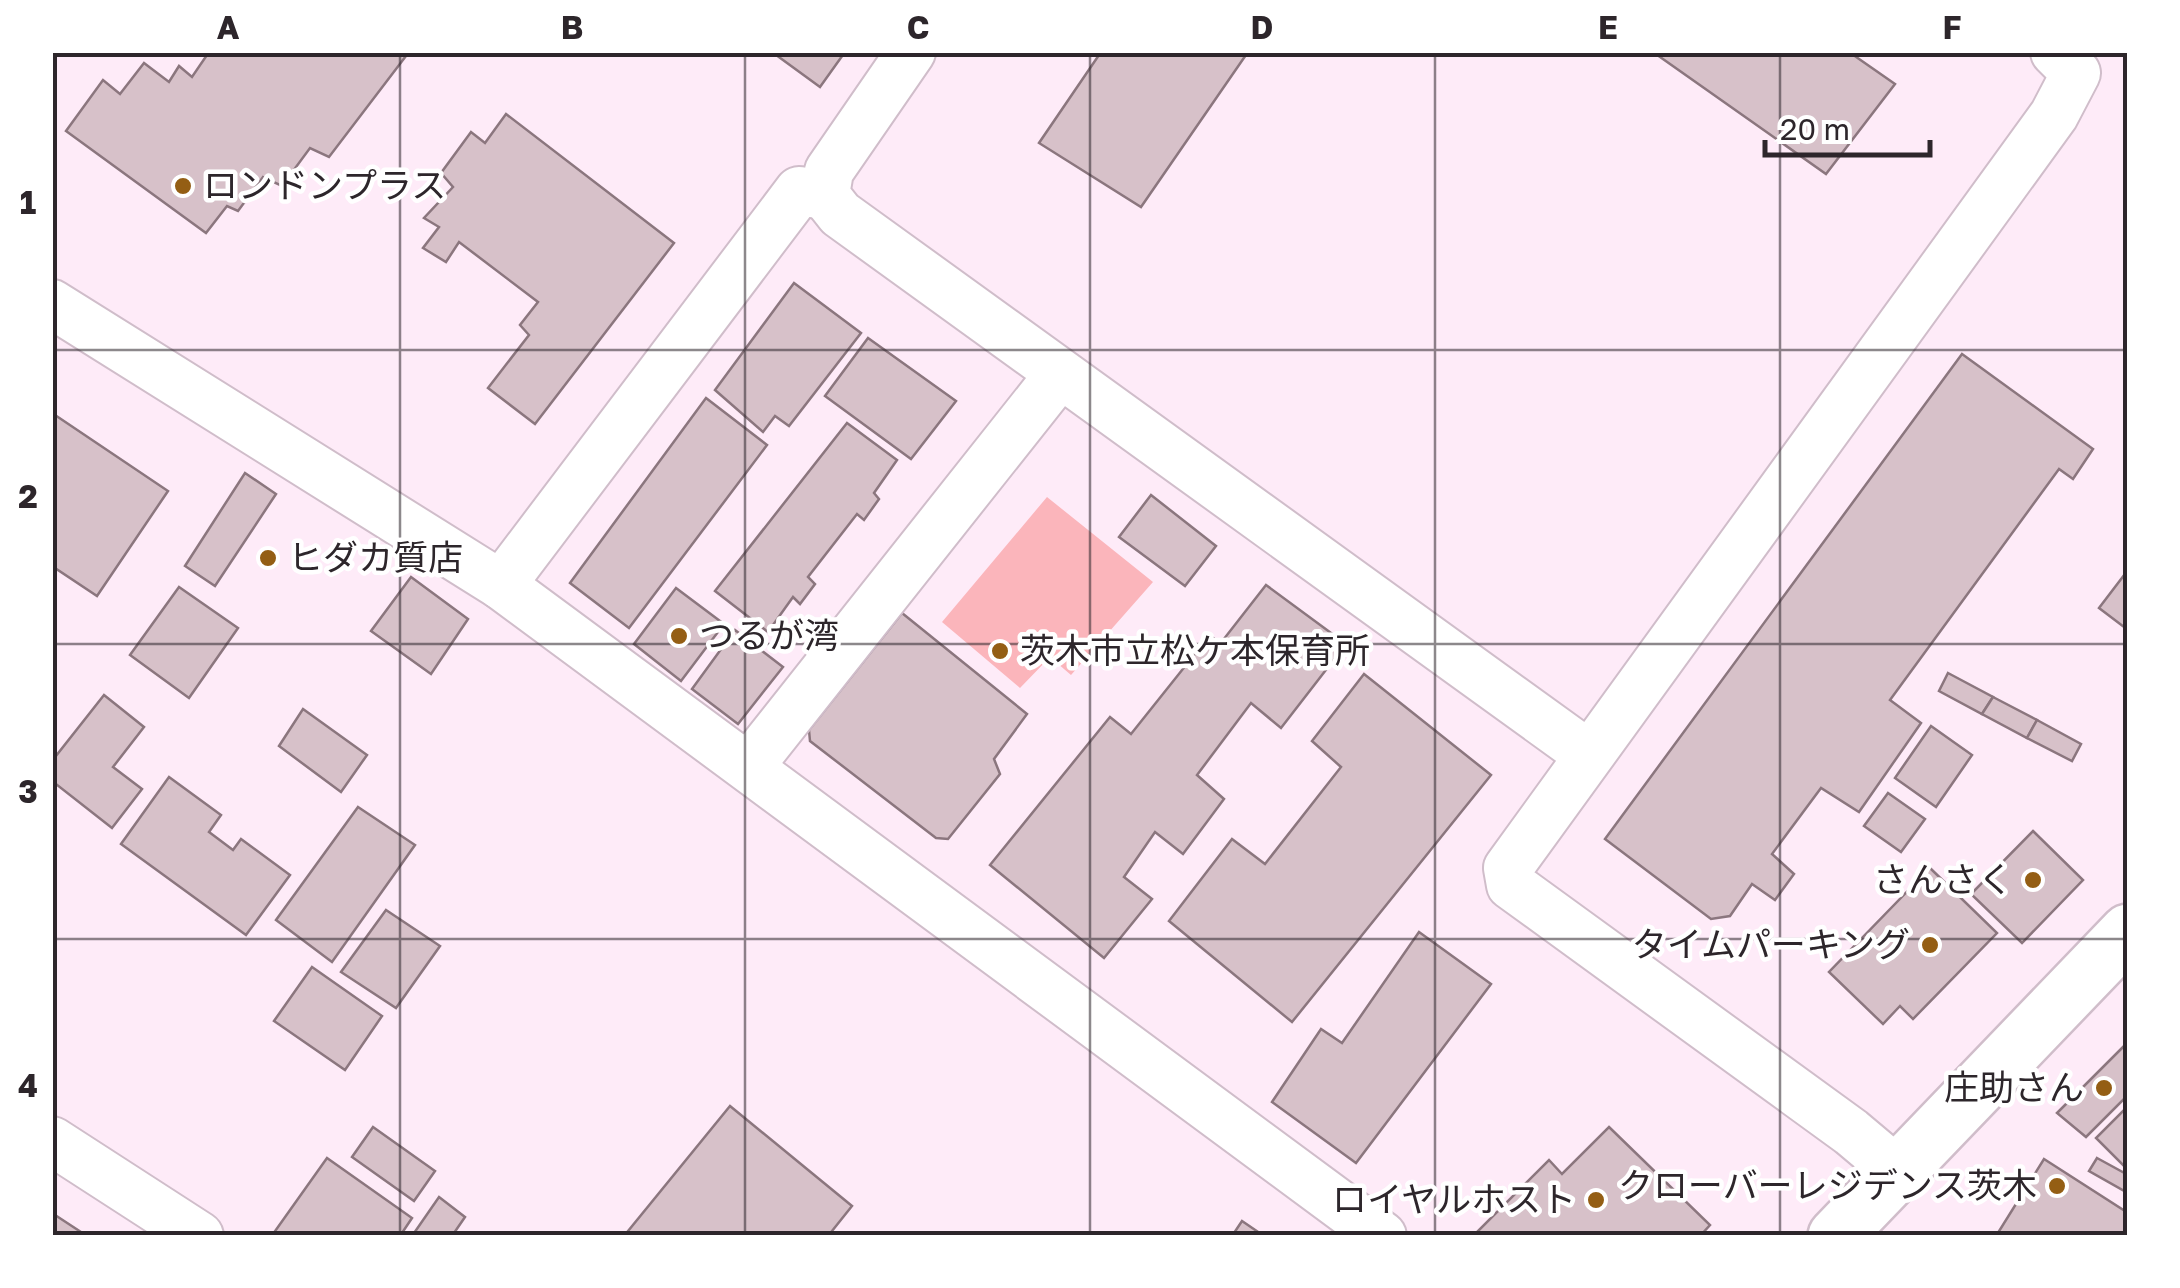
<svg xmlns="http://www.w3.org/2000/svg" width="2180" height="1288" font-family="'Golos Text','Noto Sans JP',sans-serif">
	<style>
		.green { fill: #fbb5bb }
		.building { fill: #d7c1c9; stroke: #8b767e; stroke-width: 2.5 }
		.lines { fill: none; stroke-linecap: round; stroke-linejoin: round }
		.street-casing { stroke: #d0bdca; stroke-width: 52 }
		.primary-casing { stroke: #d0bdca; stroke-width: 60 }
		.street { stroke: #fff; stroke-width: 48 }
		.primary { stroke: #fff; stroke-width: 55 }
		.grid { fill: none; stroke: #2d262b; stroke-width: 2.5; stroke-opacity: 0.55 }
		.poi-dot { fill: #945e14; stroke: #fff; stroke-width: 4 }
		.labels { text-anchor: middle; stroke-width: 9; stroke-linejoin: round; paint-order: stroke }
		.poi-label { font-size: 35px; fill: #2d262b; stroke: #fff; text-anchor: end }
		.neatline { fill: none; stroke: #2d262b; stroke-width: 4 }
		.grid-label { font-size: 32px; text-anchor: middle; font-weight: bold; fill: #2d262b }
	</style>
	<rect width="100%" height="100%" fill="#feebf8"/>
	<!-- green -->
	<path class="green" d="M1047 497 1153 582 1071 675 1050 657 1020 688 942 622Z"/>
	<!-- building -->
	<g class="building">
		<path d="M209 52H409L329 157 310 148 282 186 263 177 238 211 227 206 206 233 66 131 103 80 120 94 144 63 169 82 179 66 192 77Z"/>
		<path d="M772 52H845L820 87Z"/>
		<path d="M1101 52H1248L1141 207 1039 143Z"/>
		<path d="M1653 52H1849L1895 84 1826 174Z"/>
		<path d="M506 114 674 243 535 424 488 388 529 335 520 325 538 302 459 242 446 262 423 248 439 227 424 218 453 187 441 173 471 132 485 143Z"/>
		<path d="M794 283 861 333 789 426 775 416 763 432 715 390Z"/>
		<path d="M868 338 956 401 911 459 825 396Z"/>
		<path d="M1962 354 2093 449 2073 479 2059 469 1890 700 1921 723 1859 812 1821 788 1772 854 1794 874 1775 900 1752 884 1730 916 1711 919 1605 839Z"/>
		<path d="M706 398 767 445 629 628 570 583Z"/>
		<path d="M52 413 168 491 97 596 52 566Z"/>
		<path d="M847 423 897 460 874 493 879 499 864 520 857 514 808 577 815 584 800 604 793 597 768 632 715 591Z"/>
		<path d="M245 473 276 494 215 586 185 566Z"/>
		<path d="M1151 495 1216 546 1185 586 1119 537Z"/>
		<path d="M2128 570V630L2099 608Z"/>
		<path d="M411 577 468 619 431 674 371 631Z"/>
		<path d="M1266 585 1346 644 1281 728 1251 703 1197 775 1224 799 1183 854 1155 832 1124 877 1152 899 1104 958 990 865 1110 717 1131 734 1210 635 1220 644Z"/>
		<path d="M179 587 238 628 189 698 130 655Z"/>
		<path d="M676 588 724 624 681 681 634 644Z"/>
		<path d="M902 613 1027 714 994 759 1000 774 948 839 936 838 810 741 809 730Z"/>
		<path d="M735 630 783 667 738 724 692 689Z"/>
		<path d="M1948 673 1993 697 1982 714 1939 691Z"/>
		<path d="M1364 674 1491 775 1292 1022 1169 921 1232 839 1265 864 1341 767 1312 741Z"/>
		<path d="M104 695 144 727 113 767 142 789 112 828 52 781V761Z"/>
		<path d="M1993 697 2037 720 2027 738 1982 714Z"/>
		<path d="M303 709 367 755 341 792 279 746Z"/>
		<path d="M2037 720 2081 744 2072 761 2027 738Z"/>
		<path d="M1931 726 1972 755 1936 807 1895 778Z"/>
		<path d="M169 777 221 815 209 832 233 850 241 839 290 875 246 935 121 844Z"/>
		<path d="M1888 793 1925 819 1901 852 1864 826Z"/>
		<path d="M358 807 415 845 332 962 276 920Z"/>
		<path d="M2033 831 2083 880 2022 943 1971 894Z"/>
		<path d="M1930 868 1997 933 1913 1019 1900 1006 1883 1024 1829 972Z"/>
		<path d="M386 910 440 946 396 1008 341 972Z"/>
		<path d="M1419 932 1491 984 1356 1163 1272 1102 1321 1029 1342 1043Z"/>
		<path d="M312 967 382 1016 345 1070 274 1021Z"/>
		<path d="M2126 1044 2128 1095 2086 1137 2057 1113Z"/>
		<path d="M730 1106 852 1206 828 1236H624Z"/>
		<path d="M2128 1106V1170L2096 1138Z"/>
		<path d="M373 1127 435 1171 414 1201 352 1157Z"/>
		<path d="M1609 1127 1710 1225 1700 1236H1473L1549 1160 1562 1174Z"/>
		<path d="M327 1158 412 1218 400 1236 273 1234Z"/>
		<path d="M2097 1158 2128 1175V1193L2089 1171Z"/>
		<path d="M2044 1159 2128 1213V1236H1996Z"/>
		<path d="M439 1197 465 1217 452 1236H412Z"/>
		<path d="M52 1213 87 1236H52Z"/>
		<path d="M1242 1221 1264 1236H1232Z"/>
	</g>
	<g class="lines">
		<!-- street casing -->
		<g class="street-casing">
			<g id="street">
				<path d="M911 52 829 171 825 195 840 214 1589 755"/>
				<path d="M52 304 501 585 1382 1236"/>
				<path d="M501 585 799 191 825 195"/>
				<path d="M750 765 1059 375"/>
				<path d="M52 1141 199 1236"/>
				<path d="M1895 1169 1851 1132 1511 885 1508 868 2054 115 2076 73 2055 52"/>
			</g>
		</g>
		<!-- primary casing -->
		<g class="primary-casing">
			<path id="primary" d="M1836 1236 2128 932"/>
		</g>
		<!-- street -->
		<use href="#street" class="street"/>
		<!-- primary -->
		<use href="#primary" class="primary"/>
	</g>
	<!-- grid -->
	<path class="grid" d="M400 52V1236M745 52V1236M1090 52V1236M1435 52V1236M1780 52V1236M52 350H2128M52 644H2128M52 939H2128"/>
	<!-- markers -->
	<g class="poi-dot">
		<circle cx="183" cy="186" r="10"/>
		<circle cx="268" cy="558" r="10"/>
		<circle cx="679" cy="636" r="10"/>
		<circle cx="1000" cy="651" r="10"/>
		<circle cx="2033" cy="880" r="10"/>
		<circle cx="1930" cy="945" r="10"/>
		<circle cx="2104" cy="1088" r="10"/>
		<circle cx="2057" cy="1186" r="10"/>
		<circle cx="1596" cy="1200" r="10"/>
	</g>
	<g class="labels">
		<!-- poi labels -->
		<g class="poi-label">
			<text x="203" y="198" text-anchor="start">ロンドンプラス</text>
			<text x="288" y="570" text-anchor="start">ヒダカ質店</text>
			<text x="699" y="648" text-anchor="start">つるが湾</text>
			<text x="1020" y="663" text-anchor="start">茨木市立松ケ本保育所</text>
			<text x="2013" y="892">さんさく</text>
			<text x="1910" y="957">タイムパーキング</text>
			<text x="2084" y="1100">庄助さん</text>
			<text x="2037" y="1198">クローバーレジデンス茨木</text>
			<text x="1576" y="1212">ロイヤルホスト</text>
		</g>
	</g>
	<!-- border -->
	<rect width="2180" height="1288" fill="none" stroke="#ffffff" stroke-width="110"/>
	<!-- scale -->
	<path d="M1765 140v15h165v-15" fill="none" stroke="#2d262b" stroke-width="5"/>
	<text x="1780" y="140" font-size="30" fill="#2d262b" stroke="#ffffff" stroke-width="8" paint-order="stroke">20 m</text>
	<rect x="55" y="55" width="2070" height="1178" class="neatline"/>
	<g class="grid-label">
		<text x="228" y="39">A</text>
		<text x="572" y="39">B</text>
		<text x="918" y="39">C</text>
		<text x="1262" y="39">D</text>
		<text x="1608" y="39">E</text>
		<text x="1952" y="39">F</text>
		<text x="28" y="214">1</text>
		<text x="28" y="508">2</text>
		<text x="28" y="803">3</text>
		<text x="28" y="1097">4</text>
	</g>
</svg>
